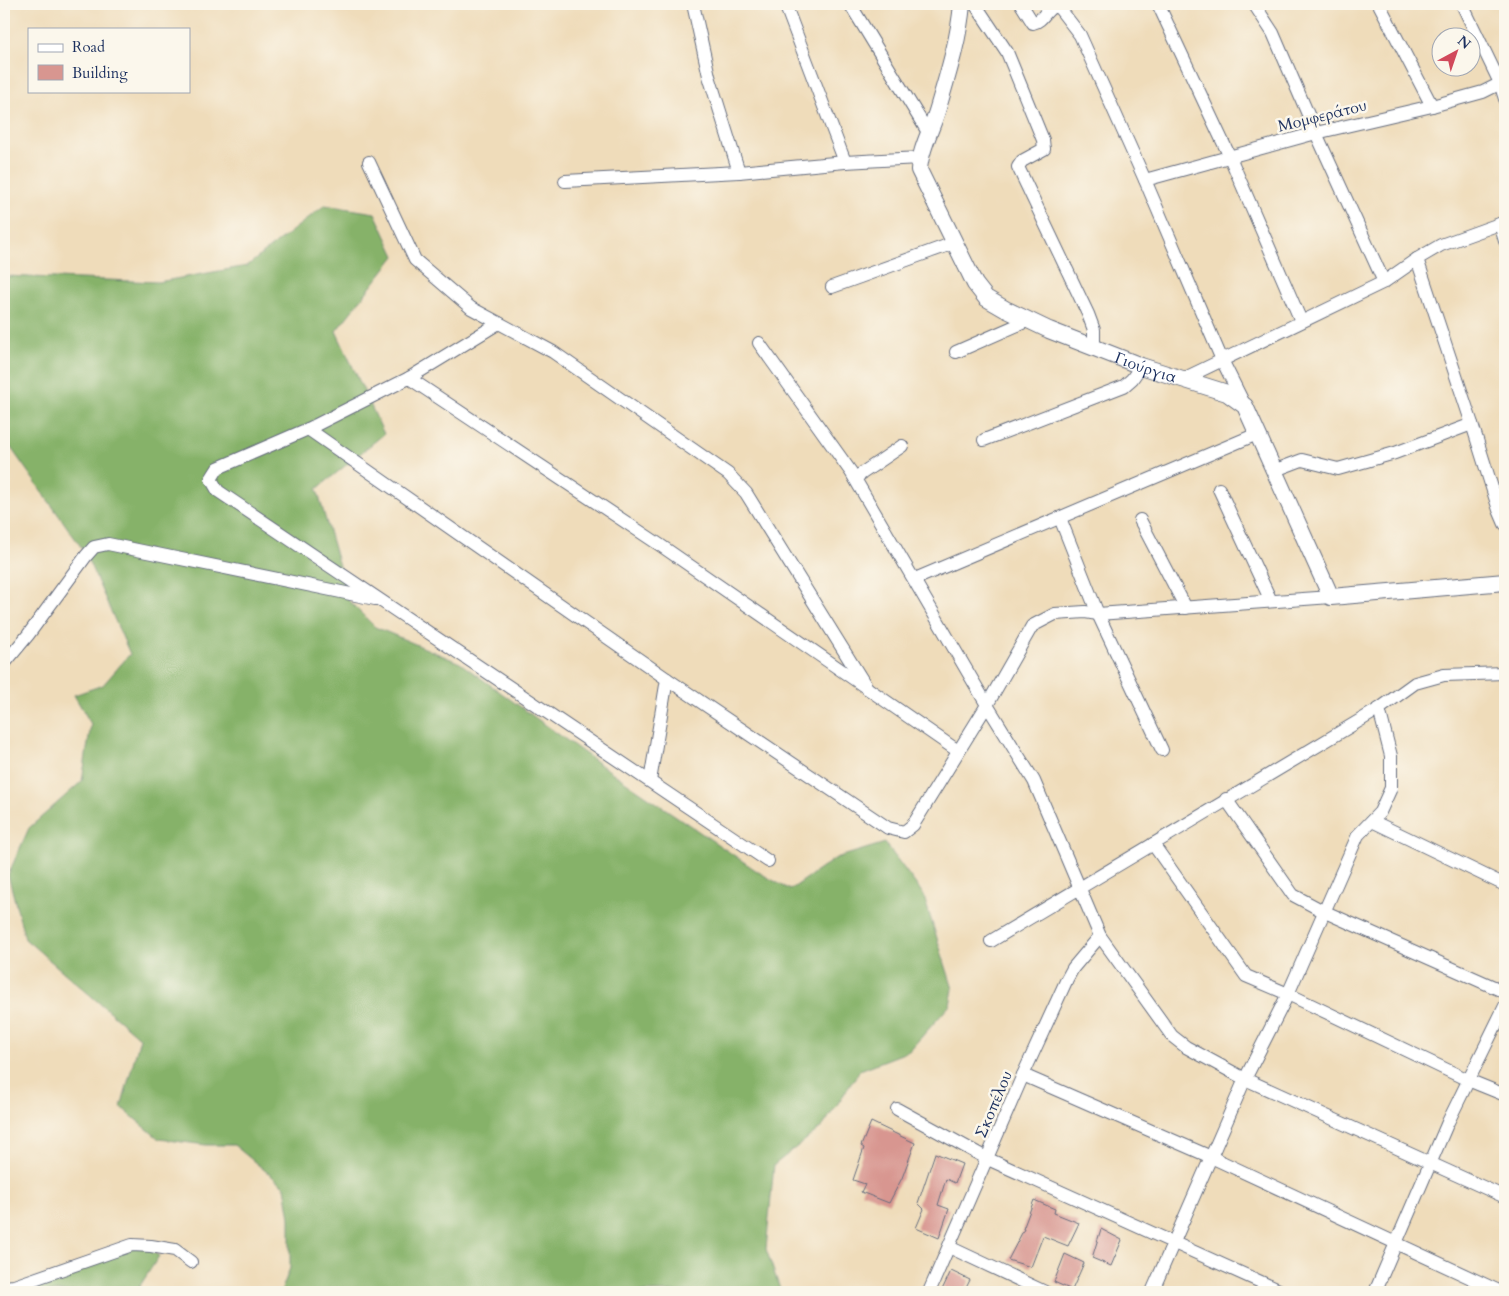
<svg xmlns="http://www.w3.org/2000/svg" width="1509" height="1296" font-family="Cardo,serif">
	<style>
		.forest { fill: #86b269; stroke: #507064 }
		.building { fill: #d89690 }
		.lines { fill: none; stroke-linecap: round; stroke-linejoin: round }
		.minor-casing { stroke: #656c7e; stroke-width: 14 }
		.tertiary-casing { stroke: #656c7e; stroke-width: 18 }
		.minor { stroke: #fff; stroke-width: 12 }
		.tertiary { stroke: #fff; stroke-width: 16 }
		.labels { text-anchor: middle; stroke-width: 5; stroke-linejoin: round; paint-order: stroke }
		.street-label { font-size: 16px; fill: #1b2f5e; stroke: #fbf7ec }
	</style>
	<rect width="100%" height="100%" fill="#fbf7ec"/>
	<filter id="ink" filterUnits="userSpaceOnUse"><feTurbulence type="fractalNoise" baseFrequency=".02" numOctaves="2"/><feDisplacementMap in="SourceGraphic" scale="10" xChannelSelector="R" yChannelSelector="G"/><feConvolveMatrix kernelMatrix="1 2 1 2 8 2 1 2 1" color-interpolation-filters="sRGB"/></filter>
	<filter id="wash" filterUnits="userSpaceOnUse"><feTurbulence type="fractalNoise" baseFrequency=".0096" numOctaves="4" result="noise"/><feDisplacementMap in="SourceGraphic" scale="20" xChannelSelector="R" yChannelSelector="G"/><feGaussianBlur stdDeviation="1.12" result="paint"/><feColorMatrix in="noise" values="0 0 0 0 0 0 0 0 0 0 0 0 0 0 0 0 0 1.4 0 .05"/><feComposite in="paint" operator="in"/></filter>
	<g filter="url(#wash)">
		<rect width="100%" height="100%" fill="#efdcba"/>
		<!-- forest -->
		<g class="forest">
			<path d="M325 205 375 213 395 256 336 331 384 434 317 489 349 601 375 627 460 663 598 763 760 873 790 890 836 858 885 843 923 894 953 989 950 1005 909 1051 860 1070 823 1126 774 1165 766 1249 781 1292H281L290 1268V1218L285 1187 234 1145H206L159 1139 121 1107 140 1038 25 939 8 875 29 828 82 781 91 724 74 695 103 685 130 654 84 551 4 438V276L158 282 247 266Z"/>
			<path d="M144 1245 159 1256 136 1292H4Z"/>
		</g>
		<g id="blocks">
			<!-- building -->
			<g class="building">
				<path d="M871 1122 915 1143 902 1178 889 1203 861 1192 865 1184 853 1180 864 1148 861 1146Z"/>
				<path d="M935 1153 962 1164 955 1183 946 1179 938 1205 949 1209 939 1238 916 1228 924 1209 918 1203Z"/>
				<path d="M1034 1200 1055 1209 1054 1213 1079 1223 1068 1246 1043 1236 1031 1267 1008 1260 1024 1229H1023Z"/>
				<path d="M1101 1229 1122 1240 1111 1266 1092 1258Z"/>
				<path d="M1065 1254 1084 1263 1072 1290 1054 1282Z"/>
				<path d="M951 1271 970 1280 964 1292H941Z"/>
			</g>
		</g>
	</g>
	<g filter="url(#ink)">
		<use href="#blocks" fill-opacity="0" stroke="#656c7e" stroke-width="1"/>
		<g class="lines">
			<!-- minor casing -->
			<g class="minor-casing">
				<g id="minor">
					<path d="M693 4 709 76 739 172"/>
					<path d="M785 4 845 162"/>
					<path d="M850 4 929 134"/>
					<path d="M975 4 1007 52 1043 140 1044 149 1022 161 1018 167 1088 314 1094 330V347"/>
					<path d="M1021 4 1033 23C1043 21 1045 10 1054 6L1060 9 1080 35 1145 180 1222 360 1244 404"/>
					<path d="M1158 4 1229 155 1301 321"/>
					<path d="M1254 4 1273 33 1316 133 1384 282"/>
					<path d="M1379 4 1432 106"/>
					<path d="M1462 4 1500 83 1505 99"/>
					<path d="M369 162 415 260 471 308 553 352 728 474 746 493 867 688"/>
					<path d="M1145 180 1316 133 1432 106 1483 92 1505 81"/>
					<path d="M565 181 739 172 845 162 919 158"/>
					<path d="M1500 224 1505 241"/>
					<path d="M1417 259 1472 424 1499 510 1505 524"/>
					<path d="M832 287 954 243"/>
					<path d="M499 323 409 378 308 429 218 468 211 479 218 491 768 861"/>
					<path d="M759 343 851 472 987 705 1034 781 1100 936 1172 1036 1186 1047 1245 1079 1505 1197"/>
					<path d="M956 352 1029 320"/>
					<path d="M409 378 660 545 958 751"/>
					<path d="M1183 379 1384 282 1417 259 1441 245 1505 222"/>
					<path d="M308 429 667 679 888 828 904 832 913 825 987 705 1032 626 1055 614 1085 612 1098 614 1331 597"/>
					<path d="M984 440 1124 386 1132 379 1141 366"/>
					<path d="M1273 471 1302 460 1338 469 1395 453 1472 424"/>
					<path d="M855 478 902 446"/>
					<path d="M1219 489 1271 601"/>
					<path d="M1060 518 1098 614 1162 750"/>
					<path d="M1140 520 1186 608"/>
					<path d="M915 579 1257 434"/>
					<path d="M4 664 28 635 86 556 94 547 108 544 375 599"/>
					<path d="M650 781 667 679"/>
					<path d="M1226 799 1293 895 1323 911 1505 992"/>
					<path d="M1372 821 1505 885"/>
					<path d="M1153 844 1246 976 1288 994 1468 1080 1505 1095"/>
					<path d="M991 941 1379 709"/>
					<path d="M1023 1075 1211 1157 1501 1292"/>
					<path d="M897 1109 988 1159 1283 1292"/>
					<path d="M949 1247 1045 1292"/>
					<path d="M4 1287 14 1286 132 1245 151 1246 175 1250 191 1262"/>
					<path d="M929 1292 1023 1075 1067 979 1073 968 1100 936"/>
					<path d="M1152 1292 1245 1079 1288 994 1358 835 1380 812 1391 788V756L1379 709 1415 683 1444 675 1505 673"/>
					<path d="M1375 1292 1448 1122 1505 1006"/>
				</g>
			</g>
			<!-- tertiary casing -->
			<g class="tertiary-casing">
				<g id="tertiary">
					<path id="s1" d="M962 4C959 39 948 74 938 108 932 129 920 149 919 170L975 284 986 298 1005 309 1049 330 1141 366 1227 393 1245 406 1331 597 1505 582"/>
				</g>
			</g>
			<!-- minor -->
			<use href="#minor" class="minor"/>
			<!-- tertiary -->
			<use href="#tertiary" class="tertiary"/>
		</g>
	</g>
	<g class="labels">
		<!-- street labels -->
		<g class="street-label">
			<text transform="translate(1322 115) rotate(-14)" y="6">Μομφεράτου</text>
			<text dy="6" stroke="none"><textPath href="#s1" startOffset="491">Γιούργια</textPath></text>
			<text transform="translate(993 1104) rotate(-67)" y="6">Σκοπέλου</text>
		</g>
	</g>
	<!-- margin -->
	<rect width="1509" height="1296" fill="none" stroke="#fbf7ec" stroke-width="20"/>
	<!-- legend -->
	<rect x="28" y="28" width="162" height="65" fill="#fbf7ec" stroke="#a1a7b3"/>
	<rect x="38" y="44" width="25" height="8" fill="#ffffff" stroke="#a1a7b3"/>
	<text x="72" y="52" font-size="15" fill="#1b2f5e">Road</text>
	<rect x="38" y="65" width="25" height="15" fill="#d89690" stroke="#a1a7b3"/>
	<text x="72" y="78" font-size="15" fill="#1b2f5e">Building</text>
	<!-- north arrow -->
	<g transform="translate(1456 52) rotate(40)"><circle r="24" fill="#fbf7ec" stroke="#a1a7b3"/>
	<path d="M0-4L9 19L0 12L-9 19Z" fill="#d1495b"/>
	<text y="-8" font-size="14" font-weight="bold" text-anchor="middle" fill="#1b2f5e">N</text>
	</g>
</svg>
